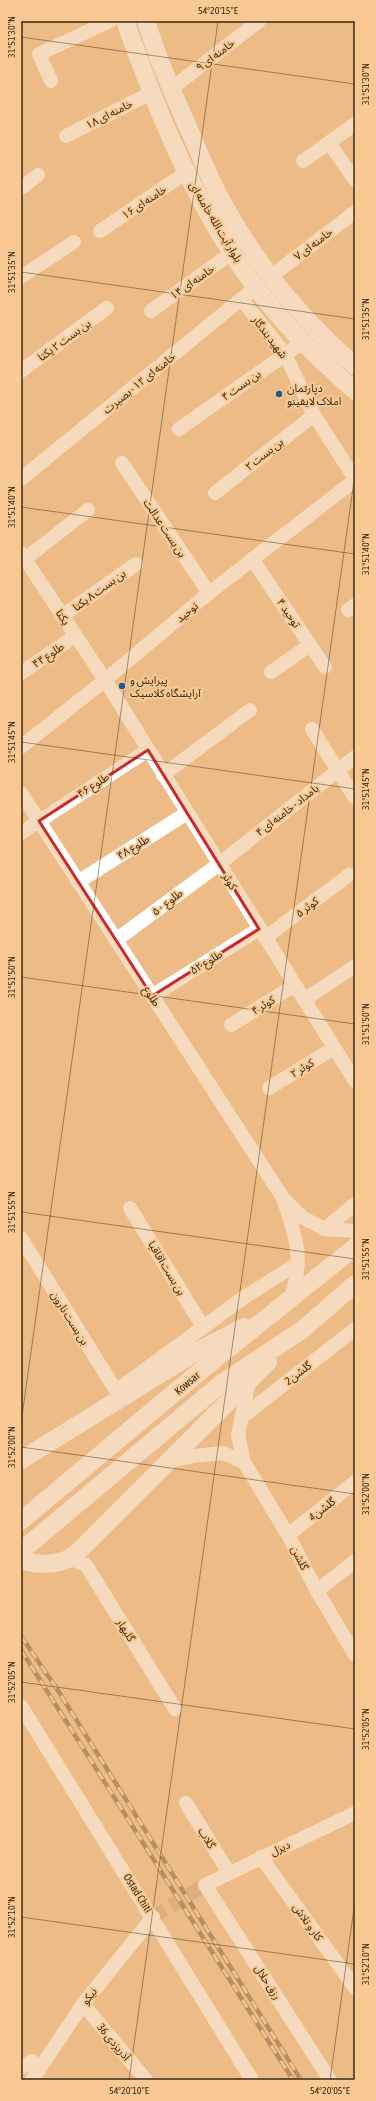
<svg xmlns="http://www.w3.org/2000/svg" width="376" height="2101" font-family="'Asap Condensed','Noto Sans Arabic',sans-serif">
	<style>
		.lines { fill: none; stroke-linecap: round; stroke-linejoin: round }
		.minor-tunnel { stroke: #ca9f6f; stroke-width: 14; stroke-dasharray: 14 7; stroke-linecap: butt }
		.minor { stroke: #fff; stroke-width: 14 }
		.major { stroke: #fff; stroke-width: 18 }
		.rail-casing { stroke: #745838; stroke-width: 4.5 }
		.rail { stroke: #fac993; stroke-width: 3; stroke-dasharray: 9; stroke-linecap: butt }
		.marked { fill: none; stroke: #ce2827; stroke-width: 3; stroke-linejoin: round }
		.ticks { fill: none; stroke: #3c2913; stroke-width: 1; stroke-opacity: 0.45 }
		.poi-dot { fill: #1b5b91; stroke: #fac993; stroke-width: 1.5 }
		.labels { text-anchor: middle; stroke-width: 4; stroke-linejoin: round; paint-order: stroke }
		.street-label { font-size: 11px; fill: #3c2913; stroke: #fac993 }
		.poi-label { font-size: 11px; fill: #3c2913; stroke: #fac993; text-anchor: start }
		.neatline { fill: none; stroke: #3c2913; stroke-width: 1.5 }
		.ticks-label { font-size: 10px; text-anchor: middle; fill: #3c2913 }
	</style>
	<rect width="100%" height="100%" fill="#edbc86"/>
	<g class="lines">
		<!-- minor-tunnel -->
		<path class="minor-tunnel" d="M153 1917 205 1885"/>
		<!-- minor -->
		<g class="minor">
			<path d="M51 81 39 54 110 21"/>
			<path d="M171 89 259 21"/>
			<path d="M66 136 151 93"/>
			<path d="M329 143 355 180"/>
			<path d="M303 161 355 124"/>
			<path d="M21 188 38 175"/>
			<path d="M100 231 187 172"/>
			<path d="M21 277 74 242"/>
			<path d="M270 277 355 212"/>
			<path d="M242 300 285 354 314 415 355 479"/>
			<path d="M151 311 233 252"/>
			<path d="M21 371 107 308"/>
			<path d="M179 429 303 342"/>
			<path d="M122 463 209 593"/>
			<path d="M21 479 256 287"/>
			<path d="M215 493 314 415"/>
			<path d="M21 553 105 680 355 1081"/>
			<path d="M25 559 88 510"/>
			<path d="M252 559 325 667"/>
			<path d="M348 610 355 605"/>
			<path d="M62 616 136 564"/>
			<path d="M271 672 310 645"/>
			<path d="M21 673 75 636"/>
			<path d="M312 729 355 798"/>
			<path d="M21 747 105 680 209 593 355 480"/>
			<path d="M163 775 250 710"/>
			<path d="M21 793 283 1198"/>
			<path d="M21 833 148 750"/>
			<path d="M78 882 187 813"/>
			<path d="M265 938 349 875"/>
			<path d="M116 940 219 864 355 757"/>
			<path d="M152 996 259 929"/>
			<path d="M304 1000 355 966"/>
			<path d="M231 1025 295 985"/>
			<path d="M269 1088 334 1048"/>
			<path d="M130 1208 203 1327"/>
			<path d="M325 1229 355 1204"/>
			<path d="M21 1238 120 1397"/>
			<path d="M290 1300C305 1258 296 1238 283 1198L303 1218 325 1229 355 1231"/>
			<path d="M249 1381 238 1435 244 1462 288 1535 317 1591 355 1655"/>
			<path d="M116 1391 243 1298 297 1264"/>
			<path d="M242 1417 355 1329"/>
			<path d="M170 1461 194 1456 223 1453 244 1462"/>
			<path d="M288 1535 355 1482"/>
			<path d="M69 1558 86 1565 175 1709"/>
			<path d="M317 1591 355 1561"/>
			<path d="M21 1706 252 2080"/>
			<path d="M186 1803 229 1873"/>
			<path d="M261 1857 355 1988"/>
			<path d="M83 2004 146 2080"/>
			<path d="M21 2068 32 2061"/>
			<path d="M32 2080 83 2004 153 1917"/>
			<path d="M330 2080 205 1885 355 1813"/>
		</g>
		<!-- major -->
		<g class="major">
			<path d="M125 21C162 125 206 233 280 317 303 344 329 368 355 391"/>
			<path d="M146 21C157 57 172 91 187 125 197 148 207 172 218 194 252 259 300 318 355 366"/>
			<path d="M21 1460 194 1353 244 1327"/>
			<path d="M21 1521 204 1368 355 1247"/>
			<path d="M21 1551 222 1383 302 1330 355 1284"/>
			<path d="M21 1559C34 1566 57 1565 70 1558 75 1555 80 1550 84 1546L268 1362"/>
		</g>
		<!-- rail casing -->
		<g class="rail-casing">
			<g id="rail">
				<path d="M21 1636 57 1689 301 2080"/>
				<path d="M21 1650 293 2080"/>
			</g>
		</g>
		<!-- rail -->
		<use href="#rail" class="rail"/>
	</g>
	<!-- marked area -->
	<path d="M0 0H376V2101H0ZM148 750 259 929 152 996 39 821Z" fill="#edbc86" fill-opacity=".55" fill-rule="evenodd"/>
	<path class="marked" d="M148 750 259 929 152 996 39 821Z"/>
	<!-- ticks -->
	<path class="ticks" d="M21 37 355 84M21 272 355 319M21 507 355 554M21 742 355 789M21 977 355 1024M21 1212 355 1259M21 1423 218 21M21 1447 355 1494M21 1682 355 1729M21 1917 355 1964M129 2080 355 474M330 2080 355 1901"/>
	<!-- markers -->
	<g class="poi-dot">
		<circle cx="279" cy="394" r="4"/>
		<circle cx="122" cy="686" r="4"/>
	</g>
	<g class="labels">
		<!-- street labels -->
		<g class="street-label">
			<text transform="translate(215 55) rotate(-37)" y="4">خامنه ای ۹</text>
			<text transform="translate(109 114) rotate(-27)" y="4">خامنه ای ۱۸</text>
			<text transform="translate(144 202) rotate(-34)" y="4">خامنه ای ۱۶</text>
			<text transform="translate(216 222) rotate(59)" y="4">بلوار آیت الله خامنه ای</text>
			<text transform="translate(313 244) rotate(-37)" y="4">خامنه ای ۷</text>
			<text transform="translate(192 282) rotate(-35)" y="4">خامنه ای ۱۴</text>
			<text transform="translate(270 337) rotate(53)" y="4">شهید بندگار</text>
			<text transform="translate(64 340) rotate(-36)" y="4">بن بست ۲ یکتا</text>
			<text transform="translate(139 383) rotate(-39)" y="4">خامنه ای ۱۲ - بصیرت</text>
			<text transform="translate(241 385) rotate(-35)" y="4">بن بست ۴</text>
			<text transform="translate(264 454) rotate(-38)" y="4">بن بست ۲</text>
			<text transform="translate(165 528) rotate(56)" y="4">بن بست عدالت</text>
			<text transform="translate(99 590) rotate(-36)" y="4">بن بست ۸ یکتا</text>
			<text transform="translate(187 612) rotate(-40)" y="4">توحید</text>
			<text transform="translate(289 613) rotate(56)" y="4">توحید ۴</text>
			<text transform="translate(63 617) rotate(57)" y="4">یکتا</text>
			<text transform="translate(48 655) rotate(-34)" y="4">طلوع ۴۴</text>
			<text transform="translate(93 785) rotate(-33)" y="4">طلوع ۴۶</text>
			<text transform="translate(287 810) rotate(-38)" y="4">بامداد - خامنه ای ۴</text>
			<text transform="translate(133 847) rotate(-32)" y="4">طلوع ۴۸</text>
			<text transform="translate(230 881) rotate(58)" y="4">کوثر</text>
			<text transform="translate(167 902) rotate(-37)" y="4">طلوع ۵۰</text>
			<text transform="translate(307 907) rotate(-37)" y="4">کوثر ۵</text>
			<text transform="translate(206 962) rotate(-32)" y="4">طلوع ۵۲</text>
			<text transform="translate(152 996) rotate(57)" y="4">طلوع</text>
			<text transform="translate(263 1005) rotate(-32)" y="4">کوثر ۴</text>
			<text transform="translate(302 1068) rotate(-32)" y="4">کوثر ۲</text>
			<text transform="translate(167 1268) rotate(59)" y="4">بن بست اقاقیا</text>
			<text transform="translate(70 1318) rotate(58)" y="4">بن بست نارون</text>
			<text transform="translate(298 1373) rotate(-38)" y="4">گلشن2</text>
			<text transform="translate(187 1383) rotate(-40)" y="4">Kowsar</text>
			<text transform="translate(322 1509) rotate(-38)" y="4">گلشن4</text>
			<text transform="translate(300 1558) rotate(63)" y="4">گلشن</text>
			<text transform="translate(126 1630) rotate(58)" y="4">گلبهار</text>
			<text transform="translate(207 1838) rotate(58)" y="4">گلاب</text>
			<text transform="translate(280 1848) rotate(-25)" y="4">دیزل</text>
			<text transform="translate(138 1893) rotate(58)" y="4">Ostad Chiti</text>
			<text transform="translate(308 1922) rotate(54)" y="4">کار و تلاش</text>
			<text transform="translate(268 1982) rotate(57)" y="4">رزق حلال</text>
			<text transform="translate(89 1996) rotate(-52)" y="4">نیکو</text>
			<text transform="translate(114 2042) rotate(50)" y="4">آذریزدی 36</text>
		</g>
		<!-- poi labels -->
		<g class="poi-label">
			<text x="287" y="392">دپارتمان<tspan x="287" dy="13">املاک لایفینو</tspan></text>
			<text x="130" y="684">پیرایش و<tspan x="130" dy="13">آرایشگاه کلاسیک</tspan></text>
		</g>
	</g>
	<!-- border -->
	<rect width="376" height="2101" fill="none" stroke="#fac993" stroke-width="44"/>
	<rect x="22" y="22" width="332" height="2057" class="neatline"/>
	<g class="ticks-label">
		<text x="218" y="14">54°20'15"E</text>
		<text transform="translate(11 37) rotate(-90)" y="4">31°51'30"N</text>
		<text transform="translate(365 84) rotate(-90)" y="4">31°51'30"N</text>
		<text transform="translate(11 272) rotate(-90)" y="4">31°51'35"N</text>
		<text transform="translate(365 319) rotate(-90)" y="4">31°51'35"N</text>
		<text transform="translate(11 507) rotate(-90)" y="4">31°51'40"N</text>
		<text transform="translate(365 554) rotate(-90)" y="4">31°51'40"N</text>
		<text transform="translate(11 742) rotate(-90)" y="4">31°51'45"N</text>
		<text transform="translate(365 789) rotate(-90)" y="4">31°51'45"N</text>
		<text transform="translate(11 977) rotate(-90)" y="4">31°51'50"N</text>
		<text transform="translate(365 1024) rotate(-90)" y="4">31°51'50"N</text>
		<text transform="translate(11 1212) rotate(-90)" y="4">31°51'55"N</text>
		<text transform="translate(365 1259) rotate(-90)" y="4">31°51'55"N</text>
		<text transform="translate(11 1447) rotate(-90)" y="4">31°52'00"N</text>
		<text transform="translate(365 1494) rotate(-90)" y="4">31°52'00"N</text>
		<text transform="translate(11 1682) rotate(-90)" y="4">31°52'05"N</text>
		<text transform="translate(365 1729) rotate(-90)" y="4">31°52'05"N</text>
		<text transform="translate(11 1917) rotate(-90)" y="4">31°52'10"N</text>
		<text transform="translate(365 1964) rotate(-90)" y="4">31°52'10"N</text>
		<text x="129" y="2094">54°20'10"E</text>
		<text x="330" y="2094">54°20'05"E</text>
	</g>
</svg>
